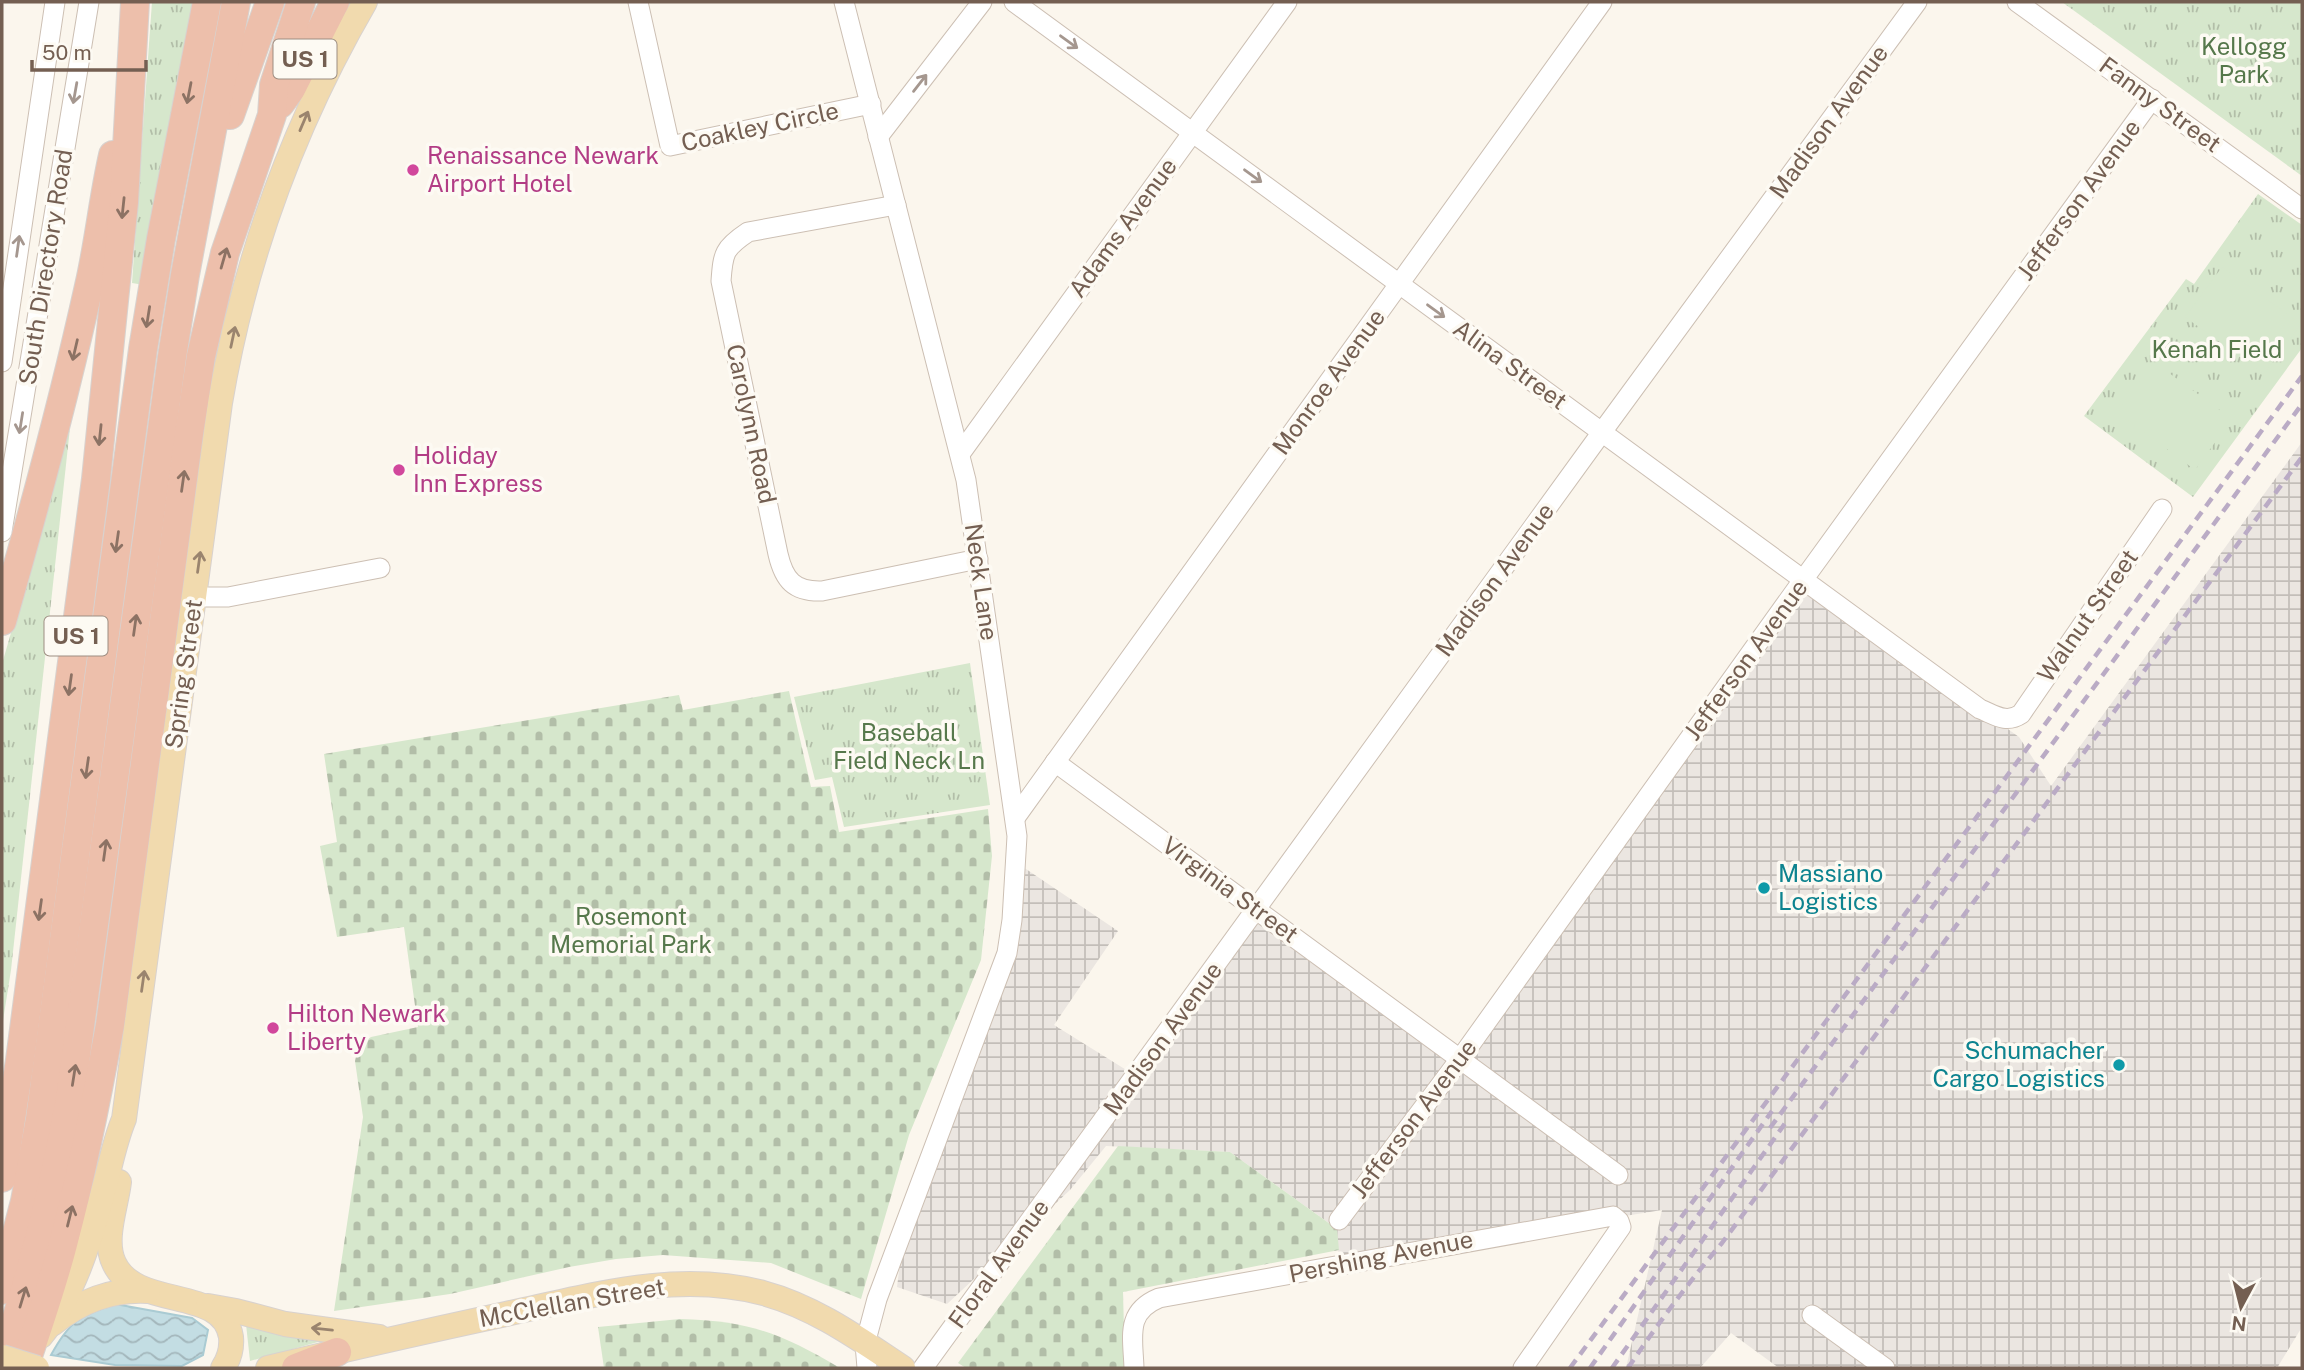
<svg xmlns="http://www.w3.org/2000/svg" width="2304" height="1370" font-family="'Public Sans',sans-serif">
	<style>
		.industrial { fill: url(#industrial-grid) }
		.grass { fill: url(#grass-tufts) }
		.cemetery { fill: url(#cemetery-stones) }
		.pitch { fill: #d6e7cc }
		.water { fill: url(#water-waves); stroke: #aacbd3; stroke-width: 2 }
		.lines { fill: none; stroke-linecap: round; stroke-linejoin: round }
		.minor-casing { stroke: #ccbfb3; stroke-width: 21 }
		.major-casing { stroke: #d8d2cf; stroke-width: 26 }
		.highway-casing { stroke: #d8d2cf; stroke-width: 30 }
		.minor { stroke: #fff; stroke-width: 19 }
		.major { stroke: #f1daae; stroke-width: 24 }
		.highway { stroke: #edbfab; stroke-width: 28 }
		.rail { stroke: #baabc5; stroke-width: 4.5; stroke-dasharray: 10 7; stroke-linecap: butt }
		.major-bridge-casing { stroke: #d8d2cf; stroke-width: 26; stroke-linecap: butt }
		.major-bridge { stroke: #f1daae; stroke-width: 24 }
		.oneway { stroke: #a5978f }
		.oneway2 { stroke: #8c7264 }
		.oneway3 { stroke: #9a846e }
		.hotel-dot { fill: #d1479c; stroke: #fdfaf3; stroke-width: 2.5 }
		.culture-dot { fill: #0f9aa8; stroke: #fdfaf3; stroke-width: 2.5 }
		.labels { text-anchor: middle; stroke-width: 7; stroke-linejoin: round; paint-order: stroke }
		.shield { fill: #fdfaf3; stroke: #9d8e82; stroke-width: 2 }
		.shield-label { font-size: 23px; font-weight: bold; fill: #745f52 }
		.park-label { font-size: 24px; fill: #56784b; stroke: #fdfaf3 }
		.street-label { font-size: 24px; fill: #745f52; stroke: #fdfaf3 }
		.hotel-label { font-size: 24px; fill: #b23c85; stroke: #fdfaf3; text-anchor: start }
		.culture-label { font-size: 24px; fill: #0d838f; stroke: #fdfaf3; text-anchor: start }
	</style>
	<defs>
		<pattern id="industrial-grid" width="8" height="8" patternUnits="userSpaceOnUse" patternTransform="scale(1.75)"><rect width="8" height="8" fill="#ebe6e1"/><path d="M0 4h8M4 0v8" fill="none" stroke="#c3beb9"/></pattern>
		<pattern id="grass-tufts" width="24" height="20" patternUnits="userSpaceOnUse" patternTransform="scale(1.75)"><rect width="24" height="20" fill="#d6e7cc"/><path d="M3 7l-1-3M5 7V3M7 7l1-3M15 17l-1-3M17 17v-4M19 17l1-3" fill="none" stroke="#b2bea8"/></pattern>
		<pattern id="cemetery-stones" width="16" height="16" patternUnits="userSpaceOnUse" patternTransform="scale(1.75)"><rect width="16" height="16" fill="#d6e7cc"/><path d="M2 7V4a2 2 0 0 1 4 0v3zM10 15v-3a2 2 0 0 1 4 0v3z" fill="#b2bea8"/></pattern>
		<pattern id="water-waves" width="16" height="10" patternUnits="userSpaceOnUse" patternTransform="scale(1.75)"><rect width="16" height="10" fill="#c3dde3"/><path d="M0 5q4-4 8 0t8 0" fill="none" stroke="#a3b6bb"/></pattern>
	</defs>
	<rect width="100%" height="100%" fill="#fbf6ed"/>
	<!-- industrial -->
	<path class="industrial" d="M2302 442V1327L2277 1368H1779L1731 1333 1700 1368H1626L1662 1210 1339 1262 1337 1229 1230 1152 1106 1146 1070 1190 947 1304 897 1287 907 1207 1020 906 1014 861 1118 931 1054 1025 1136 1076 1253 916 1451 1062 1804 582 2019 737 2051 786Z"/>
	<!-- grass -->
	<g class="grass">
		<path d="M152 2H196L144 285 132 283Z"/>
		<path d="M2062 2H2302V176Z"/>
		<path d="M2258 194 2302 225V348L2193 497 2084 416 2186 279 2194 284Z"/>
		<path d="M70 428 11 970 2 1027V664Z"/>
		<path d="M970 663 990 805 844 827 832 777 815 780 794 697Z"/>
		<path d="M246 1324 325 1340 250 1361Z"/>
	</g>
	<!-- cemetery -->
	<g class="cemetery">
		<path d="M789 691 811 787 830 786 839 832 988 809 992 856 981 960 909 1135 861 1299 771 1263 663 1255 616 1259 569 1267 450 1294 334 1311 363 1117 355 1061 357 1052 361 1044 371 1037 418 1027 404 927 337 937 320 846 337 842 324 754 679 695 683 710Z"/>
		<path d="M1118 1146 1230 1152 1337 1229 1339 1250 1123 1292 1125 1368H966L958 1363Z"/>
		<path d="M680 1319C750 1321 780 1333 840 1368H604L598 1327Z"/>
	</g>
	<!-- pitch -->
	<g class="pitch">
		<path d="M2222 267 2301 324 2264 374 2185 317Z"/>
		<path d="M2154 362 2232 419 2195 470 2117 412Z"/>
	</g>
	<!-- water -->
	<path class="water" d="M115 1304 192 1318 208 1330 203 1355 182 1366 115 1365 51 1355C70 1320 79 1317 115 1304Z"/>
	<g class="lines">
		<!-- minor casing -->
		<g class="minor-casing">
			<g id="minor">
				<path d="M638 2 670 146 871 104"/>
				<path d="M844 2 966 480 1017 836 1012 920 1007 953 877 1299 865 1344 867 1368"/>
				<path d="M1014 2 1980 709C1995 715 2006 724 2021 714L2162 509"/>
				<path d="M2017 2 2302 209"/>
				<path d="M878 137 982 2"/>
				<path d="M896 205 748 232C724 248 723 253 721 281L778 554C784 580 794 592 822 591L978 559"/>
				<path d="M2 362 55 2"/>
				<path d="M960 454 1287 2"/>
				<path d="M2 532 89 2"/>
				<path d="M194 597H228L380 568"/>
				<path d="M1055 762 1618 1175"/>
				<path d="M1015 818 1602 2"/>
				<path d="M1339 1220 1460 1059 1803 580 2152 99"/>
				<path d="M1812 1315 1885 1368"/>
				<path d="M923 1368 1602 432 1917 2"/>
				<path d="M1134 1368C1133 1337 1125 1312 1159 1298L1613 1216 1619 1221 1621 1227 1523 1368"/>
			</g>
		</g>
		<!-- major casing -->
		<g class="major-casing">
			<g id="major">
				<path d="M119 1182C116 1207 103 1240 114 1263 136 1311 223 1285 231 1337 232 1348 229 1359 223 1368"/>
				<path d="M208 1306 236 1311 285 1324 379 1337"/>
				<path d="M52 1324C81 1301 111 1289 148 1291"/>
				<path d="M41 1336C73 1296 90 1241 103 1192 110 1168 114 1143 124 1119L220 403C244 261 293 126 365 2"/>
				<path d="M268 1368C347 1349 427 1331 506 1314 590 1296 677 1270 763 1293 815 1307 859 1339 903 1368"/>
			</g>
		</g>
		<!-- highway casing -->
		<g class="highway-casing">
			<g id="highway">
				<path d="M280 104 291 89 335 2"/>
				<path d="M230 115 270 2"/>
				<path d="M2 621C34 510 64 399 89 286 99 243 103 199 113 155"/>
				<path d="M2 1178 20 1060 96 479 124 202 135 2"/>
				<path d="M2 1290 25 1201 40 1119 143 349 161 239 207 2"/>
				<path d="M2 1362C32 1275 54 1188 70 1099L172 357 185 275 236 2"/>
				<path d="M24 1368C38 1326 53 1284 64 1240 83 1169 97 1097 110 1025L189 434 201 356 225 253 272 115 274 85 301 2"/>
				<path d="M296 1368 337 1352"/>
			</g>
		</g>
		<!-- minor -->
		<use href="#minor" class="minor"/>
		<!-- major -->
		<use href="#major" class="major"/>
		<!-- highway -->
		<use href="#highway" class="highway"/>
		<!-- rail -->
		<g class="rail">
			<path d="M1770 1128 2302 404"/>
			<path d="M1570 1368 2302 376"/>
			<path d="M1590 1368 1772 1111"/>
			<path d="M1612 1368 1786 1122"/>
			<path d="M1628 1368C1657 1325 1688 1283 1722 1243L2302 457"/>
		</g>
		<!-- major-bridge casing -->
		<g class="major-bridge-casing">
			<path id="major-bridge" d="M2 1357 37 1368"/>
		</g>
		<!-- major-bridge -->
		<use href="#major-bridge" class="major-bridge"/>
	</g>
	<!-- one-way arrows -->
	<defs><path id="oneway-shaft" d="M-6 0H5M1.5-3L5.5 0L1.5 3" fill="none" stroke-width="1.6" stroke-linecap="round" stroke-linejoin="round" transform="scale(1.75)"/></defs>
	<g class="oneway">
		<use href="#oneway-shaft" transform="translate(1069 42) rotate(36)"/>
		<use href="#oneway-shaft" transform="translate(920 83) rotate(-52)"/>
		<use href="#oneway-shaft" transform="translate(75 93) rotate(100)"/>
		<use href="#oneway-shaft" transform="translate(1253 176) rotate(36)"/>
		<use href="#oneway-shaft" transform="translate(18 246) rotate(-82)"/>
		<use href="#oneway-shaft" transform="translate(1436 311) rotate(36)"/>
		<use href="#oneway-shaft" transform="translate(21 423) rotate(99)"/>
	</g>
	<g class="oneway2">
		<use href="#oneway-shaft" transform="translate(189 93) rotate(101)"/>
		<use href="#oneway-shaft" transform="translate(123 208) rotate(96)"/>
		<use href="#oneway-shaft" transform="translate(224 258) rotate(-74)"/>
		<use href="#oneway-shaft" transform="translate(148 317) rotate(99)"/>
		<use href="#oneway-shaft" transform="translate(75 350) rotate(103)"/>
		<use href="#oneway-shaft" transform="translate(100 435) rotate(96)"/>
		<use href="#oneway-shaft" transform="translate(183 481) rotate(-82)"/>
		<use href="#oneway-shaft" transform="translate(117 542) rotate(98)"/>
		<use href="#oneway-shaft" transform="translate(135 625) rotate(-82)"/>
		<use href="#oneway-shaft" transform="translate(70 685) rotate(98)"/>
		<use href="#oneway-shaft" transform="translate(87 768) rotate(98)"/>
		<use href="#oneway-shaft" transform="translate(105 850) rotate(-82)"/>
		<use href="#oneway-shaft" transform="translate(40 910) rotate(98)"/>
		<use href="#oneway-shaft" transform="translate(74 1075) rotate(-81)"/>
		<use href="#oneway-shaft" transform="translate(70 1216) rotate(-76)"/>
		<use href="#oneway-shaft" transform="translate(23 1297) rotate(-73)"/>
	</g>
	<g class="oneway3">
		<use href="#oneway-shaft" transform="translate(304 121) rotate(-67)"/>
		<use href="#oneway-shaft" transform="translate(233 337) rotate(-78)"/>
		<use href="#oneway-shaft" transform="translate(199 562) rotate(-82)"/>
		<use href="#oneway-shaft" transform="translate(143 981) rotate(-82)"/>
		<use href="#oneway-shaft" transform="translate(322 1329) rotate(-174)"/>
	</g>
	<!-- markers -->
	<g class="hotel-dot">
		<circle cx="413" cy="170" r="7"/>
		<circle cx="399" cy="470" r="7"/>
		<circle cx="273" cy="1028" r="7"/>
	</g>
	<g class="culture-dot">
		<circle cx="1764" cy="888" r="7"/>
		<circle cx="2119" cy="1065" r="7"/>
	</g>
	<g class="labels">
		<!-- shield labels -->
		<g class="shield">
			<rect x="273.5" y="39.5" width="63" height="39" rx="5"/>
			<rect x="44.5" y="616.5" width="63" height="39" rx="5"/>
		</g>
		<g class="shield-label">
			<text x="305" y="67">US 1</text>
			<text x="76" y="644">US 1</text>
		</g>
		<!-- park labels -->
		<g class="park-label">
			<text x="2244" y="55">Kellogg<tspan x="2244" dy="28">Park</tspan></text>
			<text x="2217" y="358">Kenah Field</text>
			<text x="909" y="741">Baseball<tspan x="909" dy="28">Field Neck Ln</tspan></text>
			<text x="631" y="925">Rosemont<tspan x="631" dy="28">Memorial Park</tspan></text>
		</g>
		<!-- street labels -->
		<g class="street-label">
			<text transform="translate(2160 105) rotate(36)" y="8">Fanny Street</text>
			<text transform="translate(1829 122) rotate(-54)" y="8">Madison Avenue</text>
			<text transform="translate(760 127) rotate(-12)" y="8">Coakley Circle</text>
			<text transform="translate(2079 200) rotate(-54)" y="8">Jefferson Avenue</text>
			<text transform="translate(1123 228) rotate(-54)" y="8">Adams Avenue</text>
			<text transform="translate(46 267) rotate(-81)" y="8">South Directory Road</text>
			<text transform="translate(1510 365) rotate(36)" y="8">Alina Street</text>
			<text transform="translate(1329 382) rotate(-54)" y="8">Monroe Avenue</text>
			<text transform="translate(751 424) rotate(78)" y="8">Carolynn Road</text>
			<text transform="translate(1495 580) rotate(-54)" y="8">Madison Avenue</text>
			<text transform="translate(981 582) rotate(82)" y="8">Neck Lane</text>
			<text transform="translate(2088 616) rotate(-55)" y="8">Walnut Street</text>
			<text transform="translate(1746 660) rotate(-54)" y="8">Jefferson Avenue</text>
			<text transform="translate(184 674) rotate(-82)" y="8">Spring Street</text>
			<text transform="translate(1230 890) rotate(36)" y="8">Virginia Street</text>
			<text transform="translate(1163 1039) rotate(-54)" y="8">Madison Avenue</text>
			<text transform="translate(1414 1119) rotate(-53)" y="8">Jefferson Avenue</text>
			<text transform="translate(1381 1257) rotate(-11)" y="8">Pershing Avenue</text>
			<text transform="translate(999 1264) rotate(-54)" y="8">Floral Avenue</text>
			<text transform="translate(572 1303) rotate(-10)" y="8">McClellan Street</text>
		</g>
		<!-- hotel labels -->
		<g class="hotel-label">
			<text x="427" y="164">Renaissance Newark<tspan x="427" dy="28">Airport Hotel</tspan></text>
			<text x="413" y="464">Holiday<tspan x="413" dy="28">Inn Express</tspan></text>
			<text x="287" y="1022">Hilton Newark<tspan x="287" dy="28">Liberty</tspan></text>
		</g>
		<!-- culture labels -->
		<g class="culture-label">
			<text x="1778" y="882">Massiano<tspan x="1778" dy="28">Logistics</tspan></text>
			<text x="2105" y="1059" text-anchor="end">Schumacher<tspan x="2105" dy="28">Cargo Logistics</tspan></text>
		</g>
	</g>
	<!-- border -->
	<rect width="2304" height="1370" fill="none" stroke="#745f52" stroke-width="7"/>
	<!-- north arrow -->
	<g transform="translate(2241 1307) rotate(187)" stroke="#fdfaf3" stroke-width="5" paint-order="stroke">
	<path d="M0-5L12 26L0 18L-12 26Z" fill="#745f52"/>
	<text y="-10" font-size="19" font-weight="bold" text-anchor="middle" fill="#745f52">N</text>
	</g>
	<!-- scale -->
	<path d="M32 60v10h114v-10" fill="none" stroke="#745f52" stroke-width="3.5"/>
	<text x="42" y="60" font-size="21" fill="#745f52" stroke="#fdfaf3" stroke-width="5" paint-order="stroke">50 m</text>
</svg>
